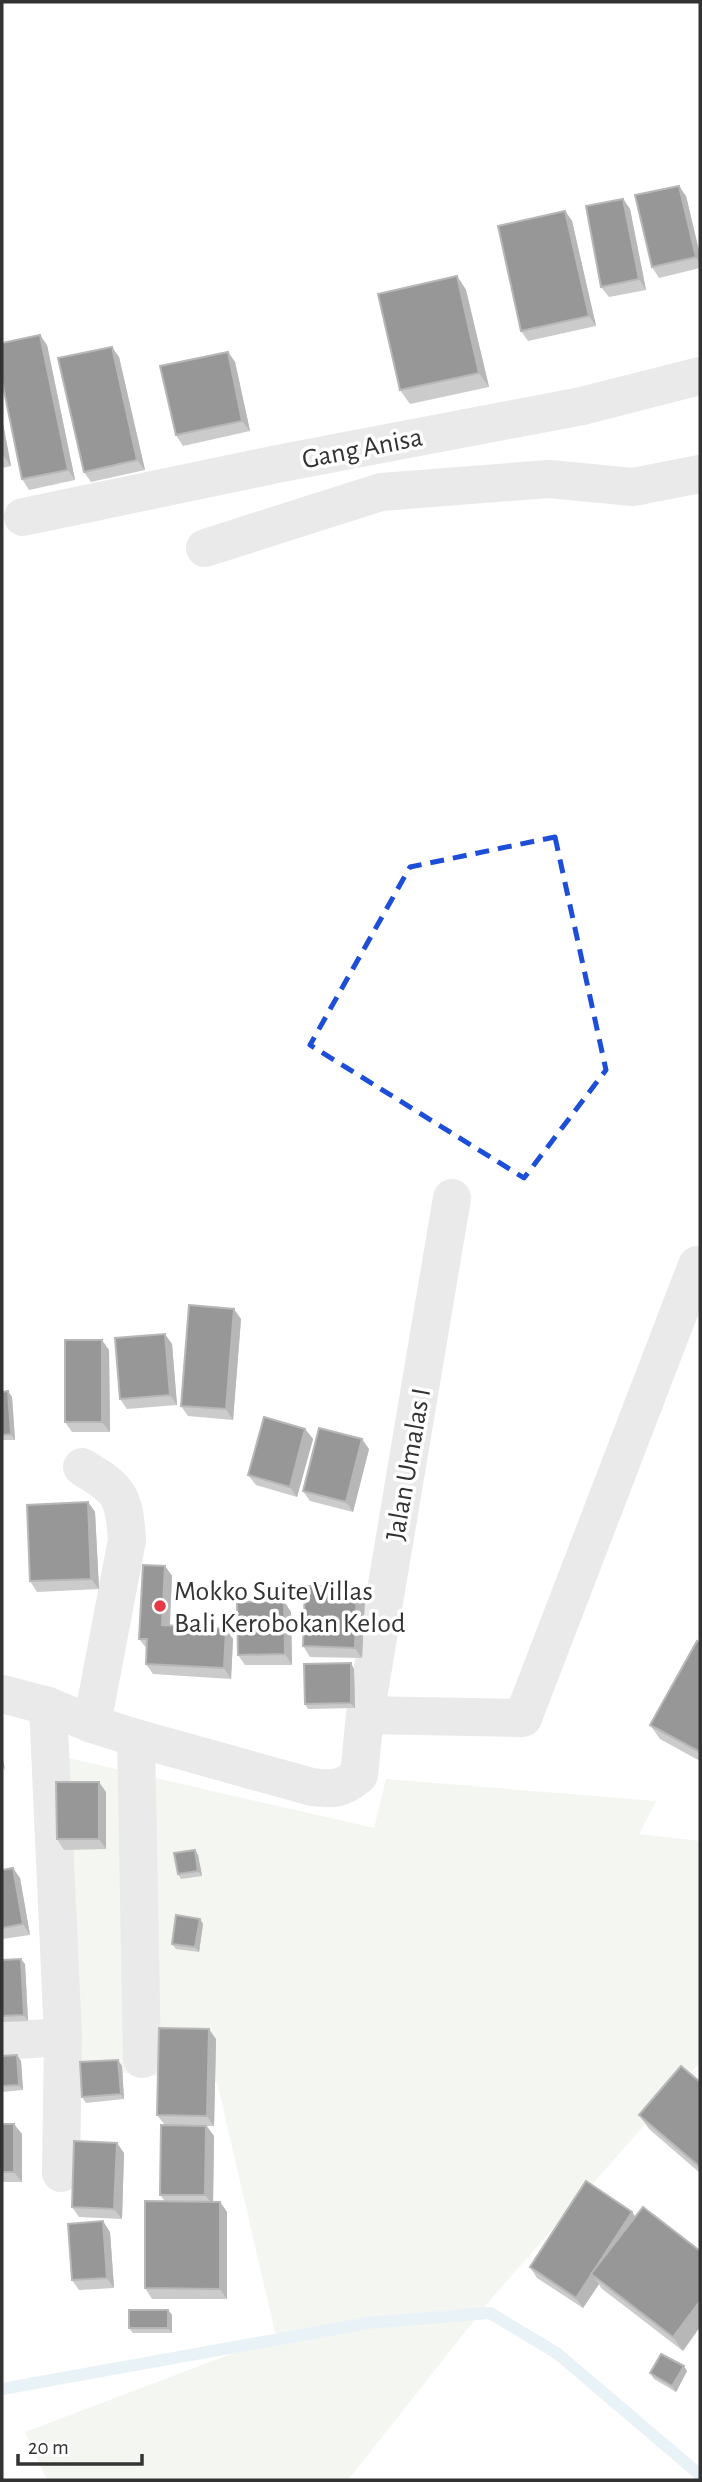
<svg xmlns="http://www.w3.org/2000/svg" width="702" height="2482" font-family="'Alegreya Sans',sans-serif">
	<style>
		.green { fill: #e6ecdf }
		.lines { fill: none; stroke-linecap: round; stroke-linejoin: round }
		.stream { stroke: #cfe2ee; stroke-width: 12 }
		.minor { stroke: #d0d0d0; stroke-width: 38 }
		.wall { fill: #8c8c8c }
		.shaded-wall { fill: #5f5f5f }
		.building { fill: #1a1a1a; stroke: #5f5f5f; stroke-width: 2 }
		.marked { fill: none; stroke: #1d4ed8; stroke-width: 5; stroke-dasharray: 14 9; stroke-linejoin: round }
		.poi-dot { fill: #e63946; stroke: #fff; stroke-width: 2.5 }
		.labels { text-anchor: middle; stroke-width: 7; stroke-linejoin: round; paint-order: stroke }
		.street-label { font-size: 28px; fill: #333; stroke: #fff }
		.poi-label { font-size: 28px; fill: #333; stroke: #fff; text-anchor: start }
	</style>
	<rect width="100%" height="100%" fill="#fff"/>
	<!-- green -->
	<path class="green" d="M51 1754 374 1828 386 1779 656 1801 639 1834 700 1841V2062L492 2298 348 2480H47L25 2432 276 2337 217 2082 79 2068Z"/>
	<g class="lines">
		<!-- stream -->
		<path class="stream" d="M2 2389 368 2323 490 2313 558 2354 700 2475"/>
		<!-- minor -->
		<g class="minor">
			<path d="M23 517 277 464 582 406 700 376"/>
			<path d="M205 548 381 492 549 479 633 487 700 474"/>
			<path d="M82 1467C120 1490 124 1495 127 1540L92 1724"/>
			<path d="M2 1694 48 1706 92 1724 136 1738 312 1787C332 1790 343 1789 359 1775L365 1715 452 1198"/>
			<path d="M48 1706 63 2037 61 2173"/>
			<path d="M365 1715 523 1718 697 1265"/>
			<path d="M136 1738 142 2059"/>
			<path d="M2 2041 63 2037"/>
		</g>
	</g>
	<!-- wall -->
	<g class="wall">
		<path d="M686 196 700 255V268L659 278 652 267Z"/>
		<path d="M623 199 630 209 646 290 609 297 601 287Z"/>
		<path d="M565 211 572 221 596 326 528 341 521 331Z"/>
		<path d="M457 276 466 290 489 387 410 404 400 390Z"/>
		<path d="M47 345 75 480 29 490 22 479Z"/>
		<path d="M228 352 235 362 250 431 183 446 176 435Z"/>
		<path d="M119 357 145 470 91 482 84 472Z"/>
		<path d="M2 418 11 466 2 468Z"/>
		<path d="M241 1319 233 1420 188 1416 181 1406Z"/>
		<path d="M172 1344 177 1405 127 1409 120 1399Z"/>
		<path d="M109 1350 110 1432H72L65 1422Z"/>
		<path d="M2 1392 12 1397 15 1440H2Z"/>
		<path d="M305 1429 313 1439 297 1497 256 1485 248 1475Z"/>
		<path d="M369 1449 353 1512 310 1501 303 1491Z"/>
		<path d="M88 1502 95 1512 99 1589 37 1592 30 1581Z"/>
		<path d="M165 1566 172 1576 170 1625 233 1639 231 1679 153 1674 146 1664 147 1649 139 1639Z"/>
		<path d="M357 1587 365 1598 362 1658 310 1657 303 1646Z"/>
		<path d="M291 1612 292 1665H245L238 1655Z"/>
		<path d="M700 1643V1761L660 1739 650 1725Z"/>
		<path d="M354 1669 355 1708 308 1709 305 1704Z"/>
		<path d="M106 1792V1849L64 1850 57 1839Z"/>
		<path d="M195 1850 198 1855 202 1876 181 1879 178 1874Z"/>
		<path d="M2 1870 20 1878 30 1935 2 1939Z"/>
		<path d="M200 1919 203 1924 199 1952 176 1949 172 1944Z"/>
		<path d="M2 1960 25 1964 28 2021 2 2022Z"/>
		<path d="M216 2039 214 2126H207L214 2136 213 2202H220L227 2212V2299H152L145 2288 165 2201 160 2195 165 2125 157 2115Z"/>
		<path d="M17 2055 21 2061 23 2090 2 2092V2056Z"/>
		<path d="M122 2066 124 2099 86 2103 82 2097Z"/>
		<path d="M700 2082V2173L649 2129 639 2115Z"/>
		<path d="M2 2124 22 2134V2182H2Z"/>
		<path d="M124 2153 122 2219 79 2217 72 2207Z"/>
		<path d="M635 2216 683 2351 601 2288 599 2284 583 2308 537 2278 530 2267Z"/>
		<path d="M110 2232 114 2288 79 2290 72 2280Z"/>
		<path d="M168 2310 172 2315V2333H133L129 2328Z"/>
		<path d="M687 2371 676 2392 654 2379 650 2373Z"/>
	</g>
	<!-- shaded-wall -->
	<g class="shaded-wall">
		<path d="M679 186 686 196 700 255V263L696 257Z"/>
		<path d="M623 199 630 209 646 290 639 279Z"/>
		<path d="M565 211 572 221 596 326 589 316Z"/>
		<path d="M457 276 466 290 489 387 479 373Z"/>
		<path d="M40 335 47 345 75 480 68 470Z"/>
		<path d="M112 347 119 357 145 470 137 460Z"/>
		<path d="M228 352 235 362 250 431 242 421Z"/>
		<path d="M2 418 11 466 2 454Z"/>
		<path d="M234 1309 241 1319 233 1420 226 1409Z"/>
		<path d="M165 1334 172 1344 177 1405 170 1395Z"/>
		<path d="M102 1340 109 1350 110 1432 102 1422Z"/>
		<path d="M8 1391 12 1397 15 1440 11 1434Z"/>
		<path d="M305 1429 313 1439 297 1497 290 1487Z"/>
		<path d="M362 1439 369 1449 353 1512 346 1502Z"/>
		<path d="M88 1502 95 1512 99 1589 91 1579Z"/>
		<path d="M165 1566 172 1576 169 1635 162 1625Z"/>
		<path d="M357 1587 365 1598 362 1658 355 1648Z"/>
		<path d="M284 1601 291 1612 292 1665 285 1654Z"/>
		<path d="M226 1629 233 1639 231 1679 224 1668Z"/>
		<path d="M351 1663 354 1669 355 1708 351 1703Z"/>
		<path d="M2 1753 5 1770 2 1765Z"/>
		<path d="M99 1782 106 1792V1849L99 1839Z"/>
		<path d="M195 1850 198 1855 202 1876 198 1871Z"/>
		<path d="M13 1868 20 1878 30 1935 23 1924Z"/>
		<path d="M200 1919 203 1924 199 1952 195 1947Z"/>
		<path d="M21 1959 25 1964 28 2021 24 2015Z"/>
		<path d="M209 2029 216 2039 214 2126 207 2116Z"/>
		<path d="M17 2055 21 2061 23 2090 19 2085Z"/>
		<path d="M118 2060 122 2066 124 2099 121 2094Z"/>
		<path d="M14 2124 22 2134V2182L14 2172Z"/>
		<path d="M206 2126 214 2136 213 2205 205 2195Z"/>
		<path d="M117 2143 124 2153 122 2219 114 2209Z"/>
		<path d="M220 2202 227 2212V2299L220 2289Z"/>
		<path d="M632 2212 639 2222 592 2274Z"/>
		<path d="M103 2221 110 2232 114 2288 107 2278Z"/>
		<path d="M592 2274 599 2284 583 2308 576 2298Z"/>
		<path d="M700 2301V2327L683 2351 673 2337Z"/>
		<path d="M168 2310 172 2315V2333L168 2328Z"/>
		<path d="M684 2366 687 2371 676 2392 672 2386Z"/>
	</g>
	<!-- building -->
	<g class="building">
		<path d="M679 186 696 257 652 267 635 195Z"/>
		<path d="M623 199 639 279 601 287 586 206Z"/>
		<path d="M565 211 589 316 521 331 498 226Z"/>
		<path d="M457 276 479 373 400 390 378 294Z"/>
		<path d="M40 335 68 470 22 479 2 381V343Z"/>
		<path d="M112 347 137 460 84 472 58 358Z"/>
		<path d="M228 352 242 421 176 435 160 366Z"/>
		<path d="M189 1305 234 1309 226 1409 181 1406Z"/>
		<path d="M165 1334 170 1395 120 1399 115 1338Z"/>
		<rect x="65" y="1340" width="37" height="82"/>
		<path d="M8 1391 11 1434 2 1435V1392Z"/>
		<path d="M264 1417 305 1429 290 1487 248 1475Z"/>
		<path d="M319 1428 362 1439 346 1502 303 1491Z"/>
		<path d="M88 1502 91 1579 30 1581 27 1505Z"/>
		<path d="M143 1565 165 1566 162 1625 226 1629 224 1668 146 1664 147 1639H139Z"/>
		<path d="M305 1586 357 1587 355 1648 303 1646Z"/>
		<path d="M284 1601 285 1654 238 1655 237 1602Z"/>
		<path d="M697 1641 700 1643V1752L650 1725Z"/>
		<path d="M351 1663V1703L305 1704 304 1664Z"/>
		<path d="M56 1782H99V1839H57Z"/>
		<path d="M195 1850 198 1871 178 1874 174 1853Z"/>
		<path d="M13 1868 23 1924 2 1928V1870Z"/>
		<path d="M176 1915 200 1919 195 1947 172 1944Z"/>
		<path d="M21 1959 24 2015 2 2016V1960Z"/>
		<path d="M159 2028 209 2029 207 2116 157 2115Z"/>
		<path d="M17 2055 19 2085 2 2086V2056Z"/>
		<path d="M118 2060 121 2094 82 2097 80 2062Z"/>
		<path d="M681 2066 700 2082V2167L639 2115Z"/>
		<rect x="2" y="2124" width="12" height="48"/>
		<path d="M161 2125 206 2126 205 2195H160Z"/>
		<path d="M74 2141 117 2143 114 2209 72 2207Z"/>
		<path d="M586 2181 632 2212 576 2298 530 2267Z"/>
		<path d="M145 2201 220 2202V2289L145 2288Z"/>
		<path d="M643 2207 700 2251V2301L673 2337 591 2274Z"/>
		<path d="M103 2221 107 2278 72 2280 68 2224Z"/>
		<rect x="129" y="2310" width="39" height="18"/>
		<path d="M661 2354 684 2366 672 2386 650 2373Z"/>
	</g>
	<!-- marked area -->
	<path d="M0 0H702V2482H0ZM555 837 606 1070 524 1178 310 1045 410 867Z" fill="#fff" fill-opacity=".55" fill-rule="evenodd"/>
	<path class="marked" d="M555 837 606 1070 524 1178 310 1045 410 867Z"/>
	<!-- markers -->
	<circle class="poi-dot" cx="160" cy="1606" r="7"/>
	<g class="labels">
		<!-- street labels -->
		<g class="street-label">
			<text transform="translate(362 447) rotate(-11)" y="10">Gang Anisa</text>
			<text transform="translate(407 1464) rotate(-80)" y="10">Jalan Umalas I</text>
		</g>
		<!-- poi labels -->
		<g class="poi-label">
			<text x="174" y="1600">Mokko Suite Villas<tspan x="174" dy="32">Bali Kerobokan Kelod</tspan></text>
		</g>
	</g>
	<!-- border -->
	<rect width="702" height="2482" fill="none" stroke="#333333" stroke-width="7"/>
	<!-- scale -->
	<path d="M18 2454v10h124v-10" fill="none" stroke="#333333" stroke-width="3.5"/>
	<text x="28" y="2454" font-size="21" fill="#333333" stroke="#ffffff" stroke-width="5" paint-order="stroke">20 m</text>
</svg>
